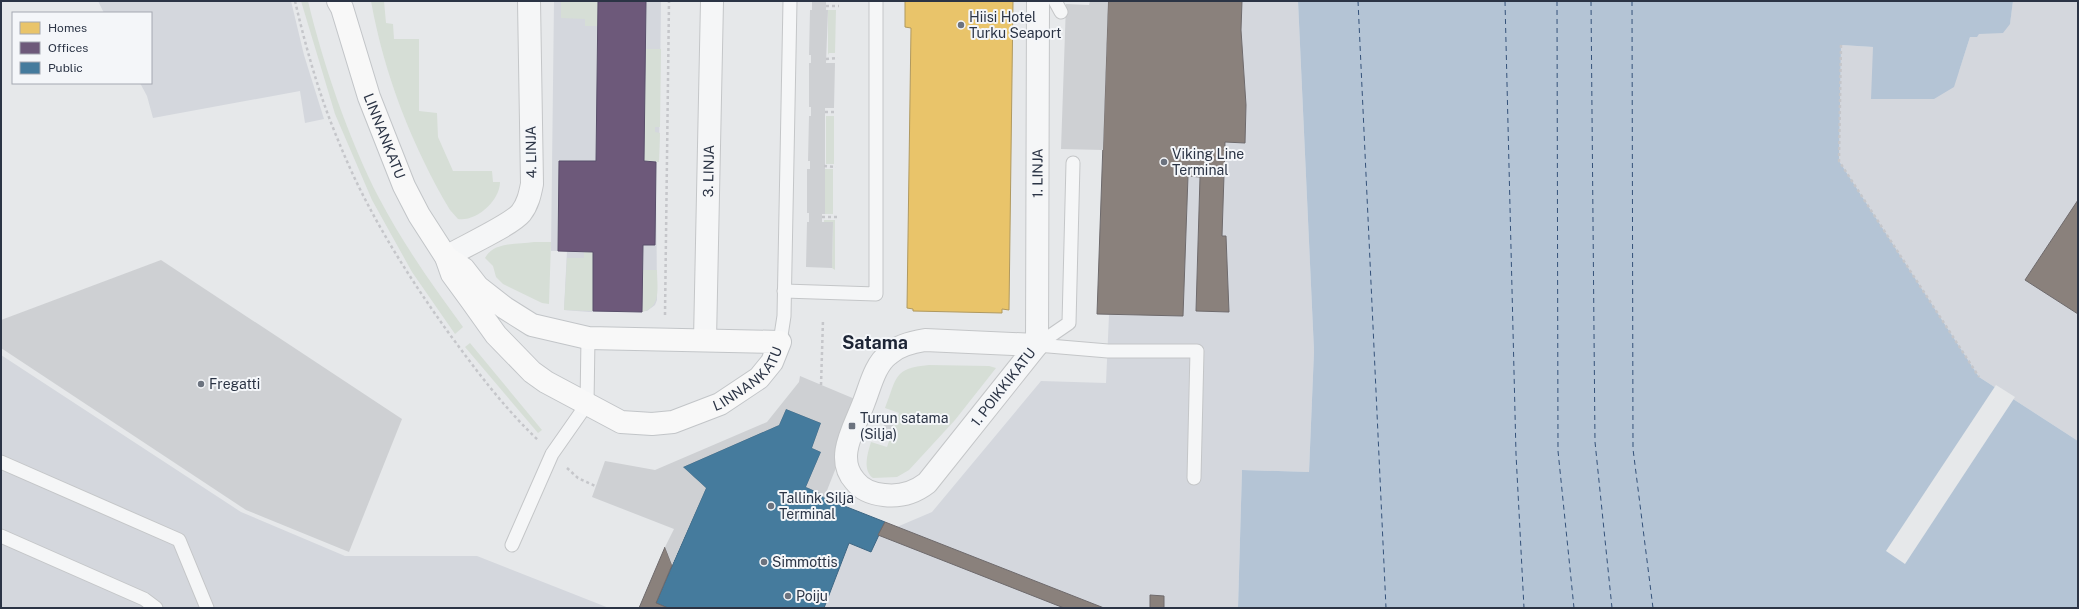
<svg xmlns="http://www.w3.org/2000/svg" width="2079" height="609" font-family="'Public Sans',sans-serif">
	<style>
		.built { fill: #d4d7dd }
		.green { fill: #d6ded6 }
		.water { fill: #b4c4d5 }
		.pier { fill: #e6e8ea }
		.homes { fill: #e9c46a; stroke: #b0995f }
		.offices { fill: #6d597a; stroke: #594e6a }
		.public { fill: #457b9d; stroke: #3d6683 }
		.industry { fill: #8a817c; stroke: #6e6a6c }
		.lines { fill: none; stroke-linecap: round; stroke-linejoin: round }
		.ferry { stroke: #34527a; stroke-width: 1; stroke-dasharray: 5 4; stroke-linecap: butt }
		.building { fill: #ced0d3 }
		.service-casing { stroke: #c4c6c8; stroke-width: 15 }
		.minor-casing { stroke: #c4c6c8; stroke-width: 24 }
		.primary-casing { stroke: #c2c5c8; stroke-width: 24 }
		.path { stroke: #c5c6ca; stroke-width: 2.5; stroke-dasharray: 3 3; stroke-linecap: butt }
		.service { stroke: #f5f6f7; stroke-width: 13 }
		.minor { stroke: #f5f6f7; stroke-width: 22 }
		.primary { stroke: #f8f8f8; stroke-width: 22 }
		.poi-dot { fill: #6c737f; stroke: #f4f6f9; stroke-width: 1.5 }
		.labels { text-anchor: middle; stroke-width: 4; stroke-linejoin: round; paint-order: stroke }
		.poi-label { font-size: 14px; fill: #2b3445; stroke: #f4f6f9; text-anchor: start }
		.street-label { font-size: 14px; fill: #2b3445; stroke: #f4f6f9 }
		.district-label { font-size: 18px; font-weight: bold; fill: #1d2536; stroke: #f4f6f9 }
	</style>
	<rect width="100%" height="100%" fill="#e6e8ea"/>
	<!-- built -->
	<g class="built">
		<path d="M98 1H291L304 55 324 119 305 123 300 91 153 118 147 96 140 83H151V13H104Z"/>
		<path d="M554 1H661L659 162H656L657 300 655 305 647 311 589 312 564 310 567 251H551Z"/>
		<path d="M1242 1H1298L1314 351 1309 472 1242 470 1238 608H824L849 543 878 535 932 512 1041 381 1106 383 1109 315 1183 316 1188 176 1200 177 1196 311 1229 312 1222 236 1224 175 1225 142 1245 143 1246 105 1241 30Z"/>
		<path d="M2013 1H2078V441L1979 377 1839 161 1841 45 1873 47 1959 71 1970 37 2010 23Z"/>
		<path d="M1 355 241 512 345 556H477L609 608H1Z"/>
	</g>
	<!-- green -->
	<g class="green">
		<path d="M301 1H308C323 64 349 140 379 198 403 244 433 286 463 327L455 334 412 272 372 200 335 114Z"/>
		<path d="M371 1H384L386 23 393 24 394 39H419V111L437 113 438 137 453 171H492L493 182H500C500 201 476 222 458 219L450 210C412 146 384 74 371 1Z"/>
		<path d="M561 1H598V26H585V19L561 18Z"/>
		<path d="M828 10H836L835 53H829L828 55Z"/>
		<path d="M646 49H661L660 127H655V132L660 133 659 162 644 161Z"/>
		<rect x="826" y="116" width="8" height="48"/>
		<rect x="825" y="169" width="8" height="45"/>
		<path d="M824 220H835V270L832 268 833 223 824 222Z"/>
		<path d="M534 242H551L549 304 542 303 503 284 496 277 493 266 485 258C494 241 518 245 534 242Z"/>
		<path d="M584 251 593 252V311L564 310 567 258H584Z"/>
		<path d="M642 270H657C657 287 662 307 642 312Z"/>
		<path d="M470 343 542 430 538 433 465 347Z"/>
		<path d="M929 365 989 366 996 368 955 420 909 470 897 477 873 478C862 470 868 452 871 442L887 447 899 413 885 408C897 378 893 368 929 365Z"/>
	</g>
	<!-- water -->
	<path class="water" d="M1298 1H2013L2010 24 2003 33 1979 34 1977 37H1970L1954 87 1934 99H1871L1873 47 1841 45 1839 161 1979 377 2078 441V608H1238L1242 470 1309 472 1314 351Z"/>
	<!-- pier -->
	<path class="pier" d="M1996 385 2015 397 1905 564 1886 551Z"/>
	<!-- homes -->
	<path class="homes" d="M905 1H1013L1009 310 1002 309V313L913 311V309L907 308 911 28 905 27Z"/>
	<!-- offices -->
	<path class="offices" d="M598 1H646L644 161 656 162 655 245H643L642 312 593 311V252L558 251 559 161H596Z"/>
	<!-- public -->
	<path class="public" d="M786 409 821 423 812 448 821 452 806 487 822 494 824 498 885 522 871 552 849 543 824 608H668L656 603 706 488 683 467 779 425Z"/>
	<!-- industry -->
	<g class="industry">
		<path d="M1108 1H1242L1241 30 1246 105 1245 143 1225 142 1224 175 1222 236H1226L1229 312 1196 311 1200 177 1188 176 1183 316 1097 314Z"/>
		<path d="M2078 200V314L2025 280Z"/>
		<path d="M885 522 1104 608H1064L878 535Z"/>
		<path d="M665 547 672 565 656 603 668 608H639Z"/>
		<path d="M1150 595 1164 596V608H1150Z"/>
	</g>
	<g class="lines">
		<!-- ferry -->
		<g class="ferry">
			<path d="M1358 1 1386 608"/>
			<path d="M1505 1 1516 454 1524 608"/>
			<path d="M1557 1 1558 451 1574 608"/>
			<path d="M1591 1 1595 442 1612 608"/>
			<path d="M1632 1 1633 449 1653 608"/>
		</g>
	</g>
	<!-- building -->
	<g class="building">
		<path d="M812 1H826V10H828L826 63H835L834 108H825V214H822V222H833L832 268 806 267 807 222H809V213H807V169H810V161H808L809 116H811V107H809V63H811V55H809L810 10H812Z"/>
		<path d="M1090 1H1108L1103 150 1061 149 1066 4 1089 5Z"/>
		<path d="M161 260 402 419 349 552 246 510 1 348V320Z"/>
		<path d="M800 376 862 402 824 498 822 494 806 487 821 452 812 448 821 423 786 409 779 425 683 467 706 488 672 565 665 547 674 529 592 497 605 461 655 470 767 422 799 382Z"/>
		<path d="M889 413 897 415 890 434 882 431Z"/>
	</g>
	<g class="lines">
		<!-- service casing -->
		<g class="service-casing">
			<g id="service">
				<path d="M1055 1 1061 12"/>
				<path d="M784 291 876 294V1"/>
				<path d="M780 342 784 316 790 1"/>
				<path d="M1037 345 1108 351H1197L1194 478"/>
				<path d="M1037 345 1069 323 1073 163"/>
				<path d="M1 462 179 540 207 608"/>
				<path d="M1 536 144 599 156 608"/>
				<path d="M512 545 552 454 587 404 588 338"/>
			</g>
		</g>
		<!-- minor casing -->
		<g class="minor-casing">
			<g id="minor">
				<path d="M446 257C463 247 511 225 521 213 528 204 530 194 532 184L529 1"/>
				<path id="s1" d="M705 340 712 1"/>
				<path d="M925 340 1037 345 927 483C914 493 900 497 884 495 873 494 862 490 855 481 834 458 855 427 864 402 870 387 875 364 889 354 899 345 912 342 925 340Z"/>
				<path id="s2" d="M1037 345 1038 1"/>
			</g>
		</g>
		<!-- primary casing -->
		<g class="primary-casing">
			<g id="primary">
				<path id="s3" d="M338 1 342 8 369 97 404 186 419 215 446 257 452 274 471 300 496 335 532 372 546 382 621 422 652 424 673 422 720 404 759 378 772 362 780 342 588 338 532 325 505 308 478 287 464 269 446 257"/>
			</g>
		</g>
		<!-- path -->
		<g class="path">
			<path d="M295 1C306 48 319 95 338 140 365 208 405 272 448 332 476 370 504 408 539 441"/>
			<path d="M826 6H839"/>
			<path d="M1841 45 1839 161 1979 377"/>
			<path d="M826 59 838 58"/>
			<path d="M825 112H837"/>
			<path d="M824 166 836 167"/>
			<path d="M822 217H839"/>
			<path d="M665 315 669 1"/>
			<path d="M821 385 823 320"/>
			<path d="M567 468 578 478 595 486"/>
		</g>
		<!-- service -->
		<use href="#service" class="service"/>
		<!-- minor -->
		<use href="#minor" class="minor"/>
		<!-- primary -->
		<use href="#primary" class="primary"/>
	</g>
	<!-- markers -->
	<g class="poi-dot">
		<circle cx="961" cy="25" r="4"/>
		<circle cx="1164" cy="162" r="4"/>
		<circle cx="201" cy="384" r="4"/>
		<rect x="848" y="422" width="8" height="8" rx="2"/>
		<circle cx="771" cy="506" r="4"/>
		<circle cx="764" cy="562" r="4"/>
		<circle cx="788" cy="596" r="4"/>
	</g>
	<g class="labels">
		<!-- poi labels -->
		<g class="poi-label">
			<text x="969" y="22">Hiisi Hotel<tspan x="969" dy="16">Turku Seaport</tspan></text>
			<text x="1172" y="159">Viking Line<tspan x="1172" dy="16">Terminal</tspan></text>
			<text x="209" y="389">Fregatti</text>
			<text x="860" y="423">Turun satama<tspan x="860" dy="16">(Silja)</tspan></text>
			<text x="779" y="503">Tallink Silja<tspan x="779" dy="16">Terminal</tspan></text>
			<text x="772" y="567">Simmottis</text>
			<text x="796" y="601">Poiju</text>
		</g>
		<!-- street labels -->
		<g class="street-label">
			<text dy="5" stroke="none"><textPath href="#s3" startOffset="143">LINNANKATU</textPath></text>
			<text transform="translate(531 152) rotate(-91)" y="5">4. LINJA</text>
			<text dy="5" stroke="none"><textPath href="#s1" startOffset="169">3. LINJA</textPath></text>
			<text dy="5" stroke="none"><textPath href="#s2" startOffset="172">1. LINJA</textPath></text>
			<text dy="5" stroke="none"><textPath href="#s3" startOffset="667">LINNANKATU</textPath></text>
			<text transform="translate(1003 387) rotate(-52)" y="5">1. POIKKIKATU</text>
		</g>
		<!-- district labels -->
		<g class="district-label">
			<text x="875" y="349">Satama</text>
		</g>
	</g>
	<!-- border -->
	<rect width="2079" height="609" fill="none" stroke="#2b3445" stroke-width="4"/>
	<!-- legend -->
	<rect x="12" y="12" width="140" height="72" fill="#f4f6f9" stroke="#a4a8b1"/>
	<rect x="20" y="22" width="20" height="12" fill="#e9c46a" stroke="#a4a8b1"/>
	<text x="48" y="32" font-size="12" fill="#2b3445">Homes</text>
	<rect x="20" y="42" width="20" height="12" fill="#6d597a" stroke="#a4a8b1"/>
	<text x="48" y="52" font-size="12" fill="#2b3445">Offices</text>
	<rect x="20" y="62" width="20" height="12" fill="#457b9d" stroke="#a4a8b1"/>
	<text x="48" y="72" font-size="12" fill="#2b3445">Public</text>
</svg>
